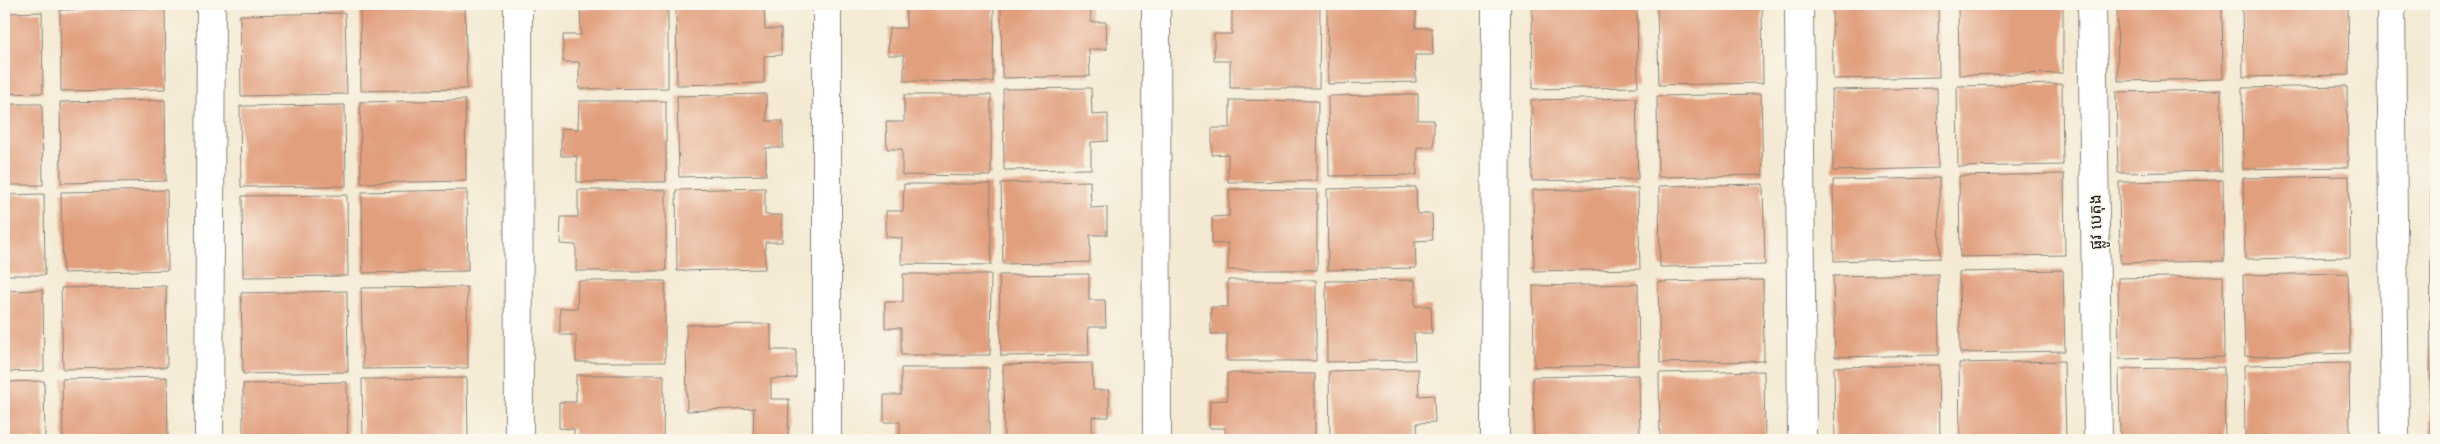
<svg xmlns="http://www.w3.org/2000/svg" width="2440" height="444" font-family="'Playpen Sans','Noto Sans Khmer',sans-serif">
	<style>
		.building { fill: #e19f7d }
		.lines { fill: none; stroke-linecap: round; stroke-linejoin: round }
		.minor-casing { stroke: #888378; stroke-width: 30 }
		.minor { stroke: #fff; stroke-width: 28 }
		.labels { text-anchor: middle; stroke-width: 4; stroke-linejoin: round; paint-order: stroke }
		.street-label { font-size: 16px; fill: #1c1c1c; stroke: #fbf7ec }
	</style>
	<rect width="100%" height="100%" fill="#fbf7ec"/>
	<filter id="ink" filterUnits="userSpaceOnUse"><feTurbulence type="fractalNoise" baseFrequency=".02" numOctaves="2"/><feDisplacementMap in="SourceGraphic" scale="10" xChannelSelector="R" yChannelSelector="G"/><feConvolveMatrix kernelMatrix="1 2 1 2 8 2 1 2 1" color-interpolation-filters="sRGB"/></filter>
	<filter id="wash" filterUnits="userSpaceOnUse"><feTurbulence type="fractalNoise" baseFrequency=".0096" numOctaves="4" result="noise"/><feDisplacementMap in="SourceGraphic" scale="20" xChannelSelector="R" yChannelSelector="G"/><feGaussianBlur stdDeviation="1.12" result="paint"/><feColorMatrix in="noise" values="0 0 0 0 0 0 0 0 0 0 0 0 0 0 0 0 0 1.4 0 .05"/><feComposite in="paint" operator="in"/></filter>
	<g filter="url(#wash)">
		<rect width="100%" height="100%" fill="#f4ead3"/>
		<g id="blocks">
			<!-- building -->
			<g class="building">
				<path d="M676 4H764L765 29H781V55L764 56V83L677 85Z"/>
				<path d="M906 4H994L993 82 904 81V55H888L889 28H906Z"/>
				<path d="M1001 4H1090L1091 22H1106L1107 49H1089L1090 76 1002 78Z"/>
				<path d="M1327 4H1416V28H1432L1433 55H1415L1416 82 1328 84Z"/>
				<path d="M1657 4H1762L1763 83 1659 85Z"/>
				<path d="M1832 4H1938L1939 77 1833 79Z"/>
				<path d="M1958 4H2063V73L1959 75Z"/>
				<path d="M2117 4H2222L2223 79 2118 81Z"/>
				<path d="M2242 4H2348L2349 75 2243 77Z"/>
				<path d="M1637 6 1638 87 1533 89 1532 8Z"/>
				<path d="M1232 7H1320L1319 88H1230V61H1214V34H1232Z"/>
				<path d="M165 8 166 89 61 91 60 10Z"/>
				<path d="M465 8 467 89 361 91 360 10Z"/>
				<path d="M580 8H668V88L579 89V62H563V35H581Z"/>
				<path d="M42 12 43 93 4 94V13Z"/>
				<path d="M345 13 347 94 241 96 240 15Z"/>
				<path d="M2062 84 2063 165 1958 167 1957 86Z"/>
				<path d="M2347 86 2348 167 2243 169 2242 88Z"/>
				<path d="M1091 88 1092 115 1108 114V141L1091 142V169L1004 170 1003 89Z"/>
				<path d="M1937 88 1938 168 1833 171 1832 90Z"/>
				<path d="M2221 90 2222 171 2118 173 2116 92Z"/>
				<path d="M766 94 767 121H783V148H766V175L679 177 677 96Z"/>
				<path d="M1418 94V120H1434V147H1417V175L1329 176 1328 96Z"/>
				<path d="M1761 94 1763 175 1658 177 1657 96Z"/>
				<path d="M904 95H991V176L902 175V149H887L886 122H904Z"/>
				<path d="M1636 98 1638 179 1532 181 1531 100Z"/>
				<path d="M165 100 166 181 61 183 60 102Z"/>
				<path d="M465 100 466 181 361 183 360 102Z"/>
				<path d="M1230 100 1318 101 1317 181 1228 182V154L1212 155V128H1230Z"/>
				<path d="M579 101H666V182H577V156H561V128L578 129Z"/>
				<path d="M4 104H42L43 185H4Z"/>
				<path d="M345 105 346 186 241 187 240 106Z"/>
				<path d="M2431 173H2436V440H2430Z"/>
				<path d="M2064 174 2065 255 1960 257 1959 176Z"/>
				<path d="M2349 176 2350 257 2245 259 2243 178Z"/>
				<path d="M1939 178 1940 258 1834 261 1833 180Z"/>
				<path d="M2223 180 2224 261 2120 263 2119 182Z"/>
				<path d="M1090 181 1091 208 1107 207V235H1090V262L1003 264 1001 183Z"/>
				<path d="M904 184H991V265L901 264 902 238 886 237V211H903Z"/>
				<path d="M1763 184 1765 265 1660 267 1659 186Z"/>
				<path d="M1416 187 1417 214H1432L1433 240 1415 241 1416 268 1328 270 1327 189Z"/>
				<path d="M765 188V215H782V242H765V269L677 271 676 190Z"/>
				<path d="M1638 188 1640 269 1534 271 1533 190Z"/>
				<path d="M1229 189 1317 190V270H1228V243L1212 244V217L1229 216Z"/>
				<path d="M167 190 168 270 63 273 61 192Z"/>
				<path d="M467 190 468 271 363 273 362 192Z"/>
				<path d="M578 190H666V271H576V245L560 244 561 217H578Z"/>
				<path d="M44 194 45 275H4V195Z"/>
				<path d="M347 195 348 276 243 277 242 196Z"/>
				<path d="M2063 270 2065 351 1960 353 1959 272Z"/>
				<path d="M2348 273 2350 353 2245 356 2243 275Z"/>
				<path d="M903 274H991L990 355H901V328H885V302H903Z"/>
				<path d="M1089 274V300H1105L1106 327H1088L1089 355 1001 356 999 275Z"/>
				<path d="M1938 274 1939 355 1835 357 1833 276Z"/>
				<path d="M2223 276 2224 357 2119 359 2118 278Z"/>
				<path d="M1228 280H1316V361H1227V334H1211V307H1228Z"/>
				<path d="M1415 280V306H1431L1432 333H1414L1415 360 1327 362 1326 281Z"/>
				<path d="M1763 280 1764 361 1660 363 1658 282Z"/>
				<path d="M578 281H665V362H576V335H560V308H577Z"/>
				<path d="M1638 284 1639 365 1534 367 1533 286Z"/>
				<path d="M166 286 167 367 63 369 61 288Z"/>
				<path d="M467 287 468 368 363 369 361 288Z"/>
				<path d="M43 290 44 371 4 372V291Z"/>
				<path d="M347 291 348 372 243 374 241 293Z"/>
				<path d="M771 324V350H796V378L771 379V399H789L788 437 753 436 754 408 687 411 686 325Z"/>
				<path d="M2064 361 2066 440H1960L1959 363Z"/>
				<path d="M1092 363 1093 390H1109V417H1092V440H1004L1003 365Z"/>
				<path d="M2349 363 2350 440H2245L2244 365Z"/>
				<path d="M1939 365 1940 440H1835L1834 367Z"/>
				<path d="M2224 367 2225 440H2120L2119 369Z"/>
				<path d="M901 368H989V440H900V422H884V395H901Z"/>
				<path d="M1418 369 1419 396 1434 395 1435 422 1417 423 1418 440H1330L1329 371Z"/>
				<path d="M1764 371 1765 440H1660L1659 373Z"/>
				<path d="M1227 373 1315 374V440H1225V428H1209L1210 401 1227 400Z"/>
				<path d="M576 375H664L663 440H574V429L559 428V402H576Z"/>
				<path d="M1639 375 1640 440H1534L1533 377Z"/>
				<path d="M167 377 168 440H63L62 379Z"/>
				<path d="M467 378 468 440H363L362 379Z"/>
				<path d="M44 381 45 440H4V382Z"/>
				<path d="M347 382 348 440H243V384Z"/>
			</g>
		</g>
	</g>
	<g filter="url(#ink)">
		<use href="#blocks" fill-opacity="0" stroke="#888378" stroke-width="1"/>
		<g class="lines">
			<!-- minor casing -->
			<g class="minor-casing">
				<g id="minor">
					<path d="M518 4 519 440"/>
					<path d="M1156 4 1157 440"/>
					<path d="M1799 4 1802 440"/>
					<path d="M2092 4 2098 440"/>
					<path d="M2391 4 2395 440"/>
					<path d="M209 440 211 4"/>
					<path d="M827 440V4"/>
					<path d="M1495 440 1496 4"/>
				</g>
			</g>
			<!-- minor -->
			<use href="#minor" class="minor"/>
		</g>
	</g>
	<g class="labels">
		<!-- street labels -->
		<g class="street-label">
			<text transform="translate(2095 222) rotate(-91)" y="6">ផ្លូវ បេតុង</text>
		</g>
	</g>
	<!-- margin -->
	<rect width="2440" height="444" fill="none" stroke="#fbf7ec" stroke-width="20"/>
</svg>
